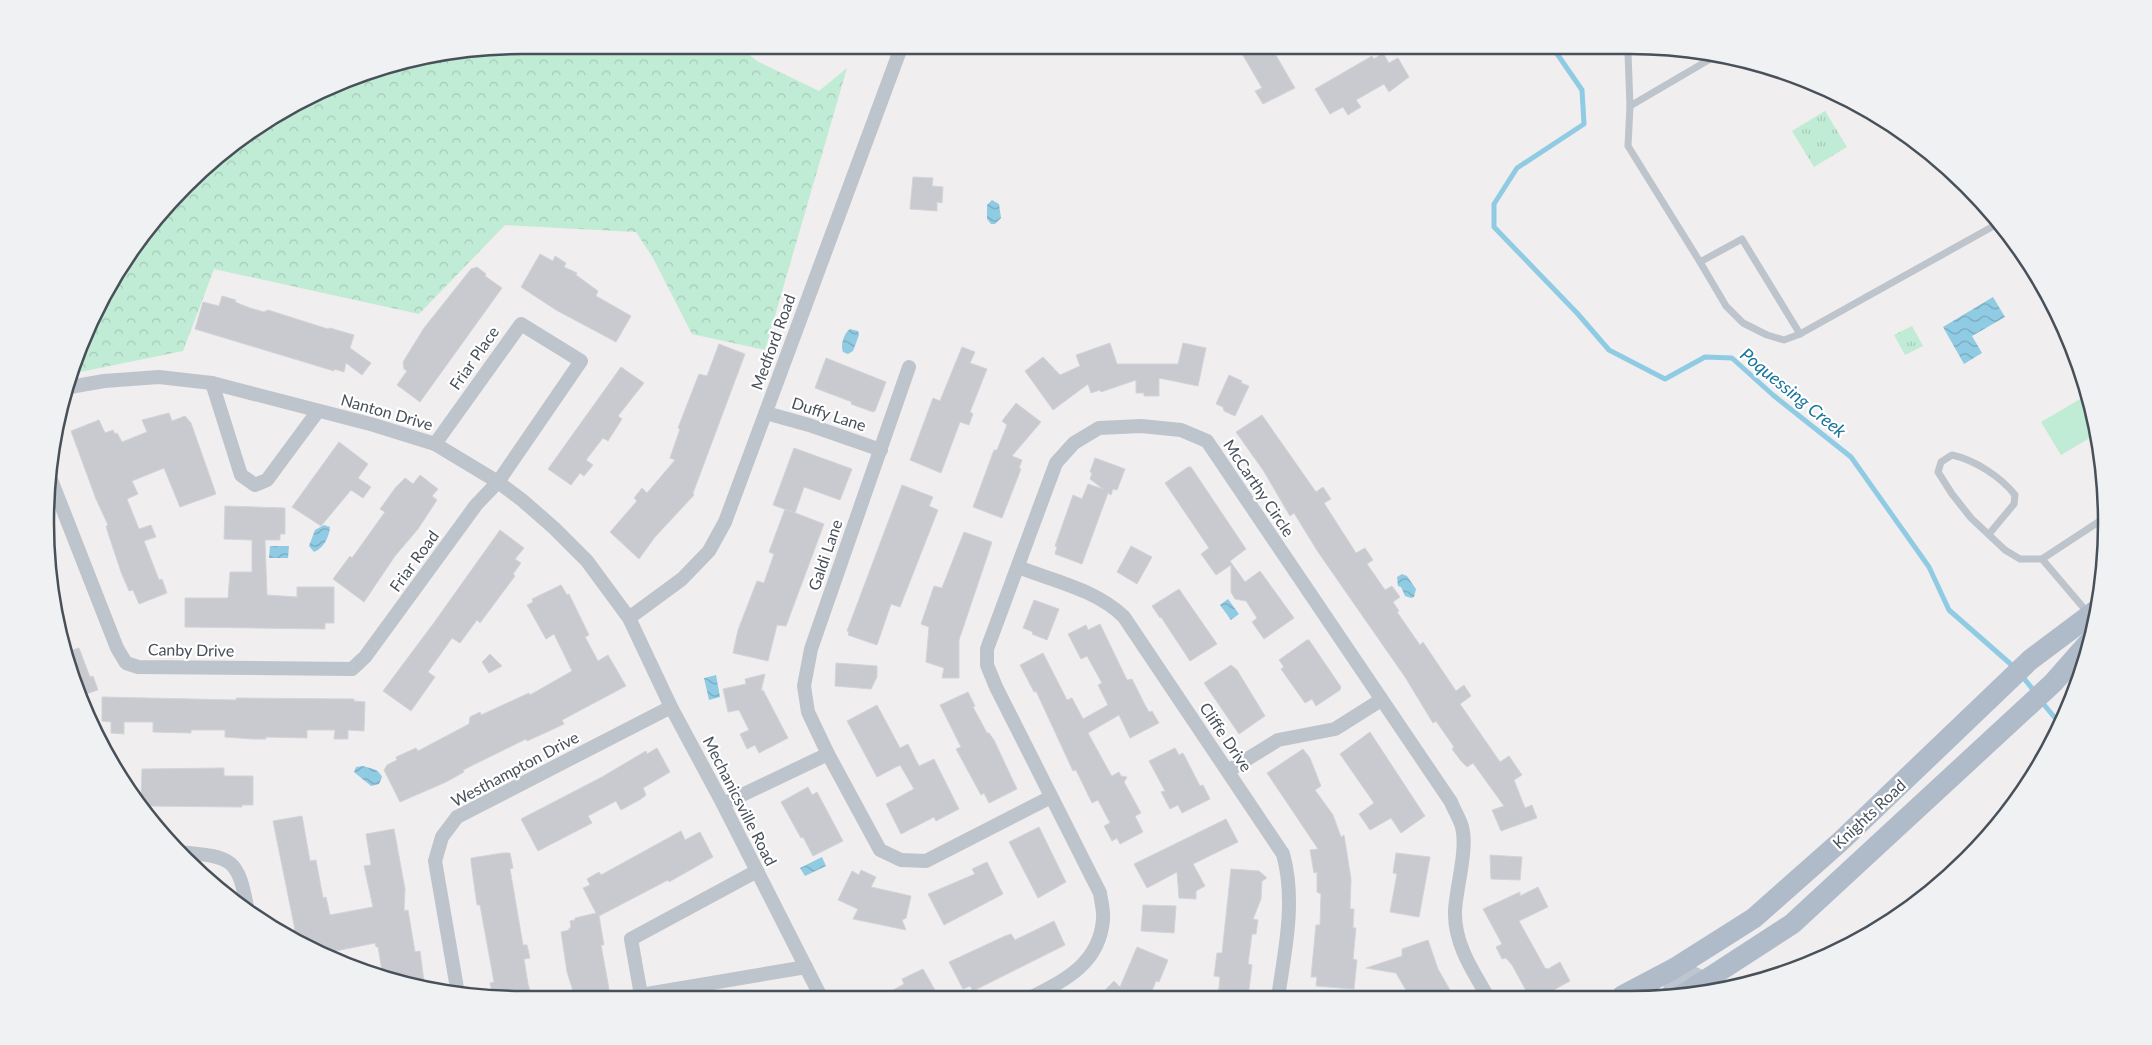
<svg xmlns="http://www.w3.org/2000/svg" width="2152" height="1045" font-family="Lato,sans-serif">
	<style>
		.grass { fill: url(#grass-tufts) }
		.forest { fill: url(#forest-crowns) }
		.garden { fill: #c0ebd4 }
		.water { fill: url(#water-waves) }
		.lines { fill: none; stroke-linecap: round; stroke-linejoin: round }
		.stream { stroke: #90cbe4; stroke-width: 5 }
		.building { fill: #c9cad0; stroke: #d2d4d9 }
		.lane { stroke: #bdc4cc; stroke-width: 7 }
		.street { stroke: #bdc4cc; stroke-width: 14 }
		.secondary { stroke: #bdc5d0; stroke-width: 19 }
		.primary { stroke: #b0bbca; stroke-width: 21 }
		.labels { text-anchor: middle; stroke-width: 4.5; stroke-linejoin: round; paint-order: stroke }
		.street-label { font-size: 16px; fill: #48505a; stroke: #fff }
		.water-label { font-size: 18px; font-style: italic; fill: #18759c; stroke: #fff }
		.rim { fill: none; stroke: #48505a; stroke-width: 2.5 }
	</style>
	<defs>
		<pattern id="grass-tufts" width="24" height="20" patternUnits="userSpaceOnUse" patternTransform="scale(1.25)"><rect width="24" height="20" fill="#c0ebd4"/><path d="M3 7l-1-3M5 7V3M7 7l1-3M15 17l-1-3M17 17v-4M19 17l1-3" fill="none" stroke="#a6cbb8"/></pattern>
		<pattern id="forest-crowns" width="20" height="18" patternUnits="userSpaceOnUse" patternTransform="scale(1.25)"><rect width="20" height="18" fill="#c0ebd4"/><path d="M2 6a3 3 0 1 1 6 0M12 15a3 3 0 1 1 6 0" fill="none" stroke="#a6cbb8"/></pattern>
		<pattern id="water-waves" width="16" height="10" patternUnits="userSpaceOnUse" patternTransform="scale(1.25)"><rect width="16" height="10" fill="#90cbe4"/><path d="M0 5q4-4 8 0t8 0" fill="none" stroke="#78a7bc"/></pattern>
	</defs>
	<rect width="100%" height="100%" fill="#f0eeee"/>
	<!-- grass -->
	<g class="grass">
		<path d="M1825 111 1847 147 1814 167 1792 131Z"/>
		<path d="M1912 326 1923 346 1905 355 1894 335Z"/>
	</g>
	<!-- forest -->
	<path class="forest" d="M523 45H737L757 61 819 91 847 68 765 350 692 334 653 258 636 232 505 225 419 314 214 269 183 351 75 373 109 283 164 207 232 144 369 70Z"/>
	<!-- garden -->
	<path class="garden" d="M2087 395 2098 433 2061 455 2041 422Z"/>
	<!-- water -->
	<g class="water">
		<path d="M992 200 999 204 1001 218 995 224H991L987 219V205Z"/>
		<path d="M1993 297 2005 317 1972 336 1982 353 1964 364 1943 327Z"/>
		<path d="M850 329 858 331 859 335 853 351 848 354 843 352C840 345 844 333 850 329Z"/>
		<path d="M324 525 330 527C329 537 324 548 314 552L309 546 315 530Z"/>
		<path d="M270 546H289L288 558H269Z"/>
		<path d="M1402 574 1407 576 1416 589 1414 597 1411 598 1405 596 1401 587 1398 586 1397 577Z"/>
		<path d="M1228 599 1239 614 1231 620 1220 605Z"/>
		<path d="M716 675 720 697 709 700 704 678Z"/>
		<path d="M363 766C371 769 378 768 382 777L379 784 371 786 354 772 356 767Z"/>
		<path d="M822 857 826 866 805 876 800 868Z"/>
	</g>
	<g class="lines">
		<!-- stream -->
		<g class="stream">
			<path d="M1551 45 1582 90 1584 124 1517 168 1494 204V227L1577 313 1609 350 1665 379 1705 357 1732 358 1773 395 1851 457 1929 567 1949 610 2014 667"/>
			<path d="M2021 675 2035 692"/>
			<path d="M2041 701 2060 724"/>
		</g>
	</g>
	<!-- building -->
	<g class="building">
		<path d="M1237 45H1270L1295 88 1263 104 1255 91 1262 88Z"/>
		<path d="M1383 53 1389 63 1398 58 1409 77 1389 92 1384 84 1356 100 1361 107 1348 115 1343 107 1330 114 1315 89 1372 56 1374 59Z"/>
		<path d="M913 177 933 178 932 186 943 187 942 203 937 202V211L910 209Z"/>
		<path d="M540 254 553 261 555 256 566 263 564 267 577 273 576 275 598 291 596 296 631 316 616 342 556 310 521 287Z"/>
		<path d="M477 267 486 274 485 276 502 288 420 402 397 385 407 371 404 369 403 362 424 328 471 269Z"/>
		<path d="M222 296 236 300 235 302 250 308 264 312 268 310 328 329 330 328 354 335 350 348 371 363 362 375 346 363 344 372 334 369V371L195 329 203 302 219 306Z"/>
		<path d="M1110 343 1117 364H1178L1183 343 1206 348 1198 386 1159 378V396H1144V393H1136V380L1101 392 1100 390 1091 393 1088 384 1053 410 1025 371 1043 357 1060 375 1080 366 1076 355Z"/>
		<path d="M719 344 745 354 693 493 694 495 655 537 639 559 610 532 637 501 634 498 642 488 647 493 675 460 670 458 680 429 678 428 683 415 699 374 707 376Z"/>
		<path d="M962 347 975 352 970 363 987 369 970 412 973 414 969 425 960 422 941 473 910 460 933 398 940 401Z"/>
		<path d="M826 358 886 382 875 411 873 412 851 404 852 402 815 388Z"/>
		<path d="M621 367 644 383 618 416 622 419 608 441 603 438 586 460 593 465 584 476 580 473 571 485 548 469Z"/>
		<path d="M1229 375 1242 381 1241 383 1249 386 1235 416 1224 411 1223 407 1216 404Z"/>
		<path d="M1016 403 1041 422 1012 456 1022 460 1019 468 1021 469 1002 518 973 507 994 450H997L1007 425 1002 421Z"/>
		<path d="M169 413 172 421 185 416 191 423 216 494 180 507 164 468 132 481 138 494 127 499 139 529 151 525 156 537 144 541 159 580 162 579 167 593 139 604 133 590 129 591 121 572 109 536 106 526 108 525 96 499 71 431 99 420 105 433 113 430 115 434 117 433 122 442 147 432 142 420Z"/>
		<path d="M1262 415 1316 492 1323 487 1331 499 1324 503 1356 553 1365 548 1373 560 1367 564 1385 590 1392 586 1400 597 1393 602 1399 611 1397 612 1420 645 1423 642 1456 691 1464 685 1471 696 1460 704 1500 762 1509 756 1522 775 1514 780 1525 808 1532 805 1537 818 1501 831 1492 810 1504 806 1473 763 1467 767 1461 761 1452 749 1454 747 1436 721 1433 723 1405 677 1318 552 1294 513 1290 516 1263 470 1236 432Z"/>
		<path d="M339 442 368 464 358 478 371 487 363 498 351 490 321 526 292 507Z"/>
		<path d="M794 448 852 469 840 500 804 487 795 513 773 505Z"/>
		<path d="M1095 458 1125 469 1117 490 1113 489 1111 495 1108 493 1082 564 1055 554 1057 547 1055 546 1073 495 1082 499 1088 484 1103 489 1090 479 1092 473 1090 472Z"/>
		<path d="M1188 467H1191L1246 549 1230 561 1245 582 1260 571 1294 618 1264 639 1252 622 1257 618 1246 601 1235 599 1231 592V565L1216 575 1201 554 1209 548 1165 483Z"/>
		<path d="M420 475 438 489 432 496 437 500 418 529 395 556 364 602 333 579 350 556 352 558 385 512 380 509 396 487 405 478 413 484Z"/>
		<path d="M902 485 933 497 929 506 938 510 900 607 891 604 877 645 848 635 849 632 847 631Z"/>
		<path d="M225 506 285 508V534H280V540H265L267 595 297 597V587H334V623H325V629L185 627V598H228L230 572H252V540L224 539Z"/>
		<path d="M785 509 824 524 786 626 777 625 768 661 733 653 738 630 757 581 764 583 774 554 769 552Z"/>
		<path d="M500 530 524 548 515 559 521 563 513 574 515 576 480 623 477 620 460 643 452 638 428 672 435 677 411 711 383 691 433 624Z"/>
		<path d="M964 532 992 542 959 640V678H942L944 668 926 662 929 627 921 624 934 586 942 588Z"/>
		<path d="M1131 546 1152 557 1137 584 1117 572Z"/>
		<path d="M561 585 567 595 569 594 589 635 585 637 598 661 608 655 626 686 562 720 564 724 547 732 527 741 526 739 463 770 464 772 446 782 400 802 384 770 387 765 397 760 396 757 416 748 418 751 469 724 470 717 480 712 481 715 529 693 530 695 572 671 554 634 546 639 527 605 533 602 532 599Z"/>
		<path d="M1179 589 1217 644 1190 661 1161 617 1160 618 1152 606Z"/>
		<path d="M1034 600 1059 609 1047 640 1032 634 1033 632 1023 628Z"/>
		<path d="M1100 624 1127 680 1132 679 1145 705 1149 712 1152 711 1159 723 1130 738 1119 715 1088 733 1111 775 1112 776 1119 772 1121 776 1127 777 1124 782 1141 813 1135 816 1143 832 1120 844 1117 838 1112 841 1104 826 1110 823 1098 800 1092 803 1076 770 1073 771 1036 691 1034 692 1020 665 1043 653 1067 700 1072 698 1083 719 1108 705 1098 685 1102 683 1087 656 1081 659 1068 634 1086 625 1088 630Z"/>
		<path d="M1307 640H1309L1341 687 1340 690 1316 706 1312 699 1305 703 1281 669 1284 667 1279 660Z"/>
		<path d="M79 648 90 677 93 676 98 690 83 695 69 651Z"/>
		<path d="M490 654 502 666 489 673 482 662Z"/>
		<path d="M836 663 877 666V677L871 689 835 686Z"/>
		<path d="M1231 665 1237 670 1265 716 1239 734 1204 683Z"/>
		<path d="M765 674 761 691 763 690 788 738 759 753 755 745 747 749 740 734 749 730 739 710 728 712 723 689 746 684 745 679Z"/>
		<path d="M968 692 975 706 973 707 987 733H989L994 740 1017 789 989 803 984 793 981 795 956 749 961 747 940 705Z"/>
		<path d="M102 697 236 700V698L354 699V701L365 702 364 731 348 730V739H334L335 730H307V738L266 737V739H253L225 737V730H191V733L153 732V722H124V734L111 733V722L102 721Z"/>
		<path d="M877 705 900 748 908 744 919 766 934 759 959 809 936 821 934 817 901 834 886 804 914 789 900 765 877 777 847 721Z"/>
		<path d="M1370 732 1425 816 1401 833 1391 818 1370 830 1359 814 1374 803 1340 754Z"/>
		<path d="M657 748 670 772 643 788 646 795 641 799 621 810 616 801 588 816 592 823 538 851 521 819 602 777 639 755 646 751 647 754Z"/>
		<path d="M1175 748 1179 755 1183 753 1200 786 1203 785 1210 799 1182 813 1178 805 1170 809 1161 792 1165 791 1149 761Z"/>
		<path d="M1303 749 1310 758 1321 786 1315 790 1333 815 1341 837 1344 835 1351 879 1350 909H1354L1353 928H1356L1353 959 1357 960 1354 989 1316 986 1317 977H1311L1316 925H1320L1321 894 1317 892V872L1314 873 1310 850 1318 849 1267 773Z"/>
		<path d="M224 768V776H253V805H242V807L146 806 141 799 142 769Z"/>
		<path d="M808 787 812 795 817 792 843 841 813 856 803 837 801 838 781 802Z"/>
		<path d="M302 816 310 861 316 860 323 898 326 897 330 915 373 907 364 866 371 865 366 834 394 829 405 889 404 911 408 910 415 952 420 951 425 989 383 977 378 947H376L375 943 321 954 294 939 293 930H295L273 821Z"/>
		<path d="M1226 819 1238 842 1193 864 1205 886 1196 891V899L1179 898 1177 872 1147 888 1134 864Z"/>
		<path d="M1039 827 1066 882 1038 898 1009 842Z"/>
		<path d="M681 831 685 840 700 832 713 857 669 882 668 880 599 916 604 945H601L611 1000H576L567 972 561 932 569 930V928H571L570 921 575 920V918L596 913 583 888 590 885 587 879 599 872 601 875Z"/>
		<path d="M503 853H510L513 868 510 869 523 945H527L530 958 524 959 528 984 533 1000 493 997 490 983 494 982 480 905H477L476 898 471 862V858Z"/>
		<path d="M1396 853 1430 857 1419 917 1390 912 1397 874 1393 873Z"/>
		<path d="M1490 855 1522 857 1520 880 1491 879Z"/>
		<path d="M987 862 1003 894 944 925 928 894 975 874 972 869Z"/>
		<path d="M1231 869 1259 871 1267 878 1262 881 1261 899 1253 919 1258 920 1256 934H1252L1248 964 1252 965 1248 997 1218 998 1220 977 1214 976 1217 953H1222Z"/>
		<path d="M861 870 876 877 871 887 911 896 906 918 902 920 906 930 853 919 858 909 838 900 852 871 859 875Z"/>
		<path d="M1538 887 1548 907 1519 921 1545 968 1548 969 1560 962 1570 981 1550 992 1553 996H1529L1512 965 1506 958 1502 959 1496 947 1502 944 1483 909 1520 892V896Z"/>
		<path d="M1143 905 1176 906 1174 933 1141 931Z"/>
		<path d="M1054 921 1065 945 973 991 970 986 963 989 949 962 1005 936 1011 934 1015 940Z"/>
		<path d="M1428 940 1438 969 1454 997H1410L1396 973 1366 968 1402 956V949Z"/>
		<path d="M1137 947 1168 960 1159 982 1156 981 1149 998H1097L1114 981 1120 987Z"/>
		<path d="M923 969 940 999H877L904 984 902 979Z"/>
	</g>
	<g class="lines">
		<!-- lane -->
		<g class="lane">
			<path d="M1641 46 1628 53 1630 106 1628 146 1700 262 1742 239 1800 334 1999 223"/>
			<path d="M1630 106 1712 58 1709 53"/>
			<path d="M1700 262 1726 306 1743 323 1767 335 1784 340 1800 334"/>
			<path d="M1989 534 2014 504 2015 495C2001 477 1975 460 1952 455L1941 462 1938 472 1952 494 1971 518 2005 550 2020 559H2042"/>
			<path d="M2088 613 2042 559 2106 517"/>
		</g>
		<!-- street -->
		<g class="street">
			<path d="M909 367 811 649 804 686 808 712 828 754 880 850 901 860 926 861 1051 797"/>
			<path d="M212 383 241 475 255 485 267 480 318 411"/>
			<path d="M70 387 104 381 159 377 212 383 374 425 435 444 498 482 522 500 554 528 587 561 629 618 671 707 723 804 822 999"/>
			<path d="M766 413 809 425 881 450"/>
			<path d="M52 482 117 648 126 663 138 667 352 669 365 657 476 505 498 482 581 361 521 324 435 444"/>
			<path d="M1018 567C1054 581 1097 590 1124 617L1283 854C1296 900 1285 951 1278 997"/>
			<path d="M629 618 682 579 709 551 725 522 902 45"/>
			<path d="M1228 771 1278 740 1335 729 1381 700"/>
			<path d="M723 804 828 754"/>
			<path d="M179 852C233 857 238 857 248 912"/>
			<path d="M757 871 631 939 641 995 806 967"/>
			<path d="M458 994 435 861 442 837 457 817 671 707"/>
			<path d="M1030 998C1065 980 1099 964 1103 920 1104 911 1101 901 1100 893L996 687 987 665V649L1056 463 1074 443 1099 428 1141 426 1181 430 1207 441 1451 802C1454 810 1460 819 1462 827 1468 849 1456 888 1455 911 1454 943 1472 970 1488 997"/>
		</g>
		<!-- secondary -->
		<path class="secondary" d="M1672 996 1675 968 1704 981 1707 992"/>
		<!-- primary -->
		<g class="primary">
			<path d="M1622 996 1675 968 1754 918 1841 841 2030 660 2098 609"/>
			<path d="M1681 996 1792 924 2053 683 2090 641"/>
		</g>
	</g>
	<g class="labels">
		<!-- street labels -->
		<g class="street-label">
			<text transform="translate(773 342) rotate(-70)" y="6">Medford Road</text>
			<text transform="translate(474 358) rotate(-55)" y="6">Friar Place</text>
			<text transform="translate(387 412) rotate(16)" y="6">Nanton Drive</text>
			<text transform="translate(829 414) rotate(18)" y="6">Duffy Lane</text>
			<text transform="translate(1259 488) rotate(56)" y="6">McCarthy Circle</text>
			<text transform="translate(825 555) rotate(-71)" y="6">Galdi Lane</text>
			<text transform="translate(414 561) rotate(-54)" y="6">Friar Road</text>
			<text transform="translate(191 650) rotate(1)" y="6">Canby Drive</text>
			<text transform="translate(1226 737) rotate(56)" y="6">Cliffe Drive</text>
			<text transform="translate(515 769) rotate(-28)" y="6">Westhampton Drive</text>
			<text transform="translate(740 801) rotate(63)" y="6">Mechanicsville Road</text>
			<text transform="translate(1869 814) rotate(-43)" y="6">Knights Road</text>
		</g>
		<!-- water labels -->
		<g class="water-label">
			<text transform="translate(1793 393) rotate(39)" y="6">Poquessing Creek</text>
		</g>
	</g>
	<!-- crop -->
	<path d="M0 0H2152V1045H0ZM522 54H1630A468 468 0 0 1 2098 522V523A468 468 0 0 1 1630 991H522A468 468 0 0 1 54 523V522A468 468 0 0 1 522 54Z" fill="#f0f1f2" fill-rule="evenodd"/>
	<path class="rim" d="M522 54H1630A468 468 0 0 1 2098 522V523A468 468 0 0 1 1630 991H522A468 468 0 0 1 54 523V522A468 468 0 0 1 522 54Z"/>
</svg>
